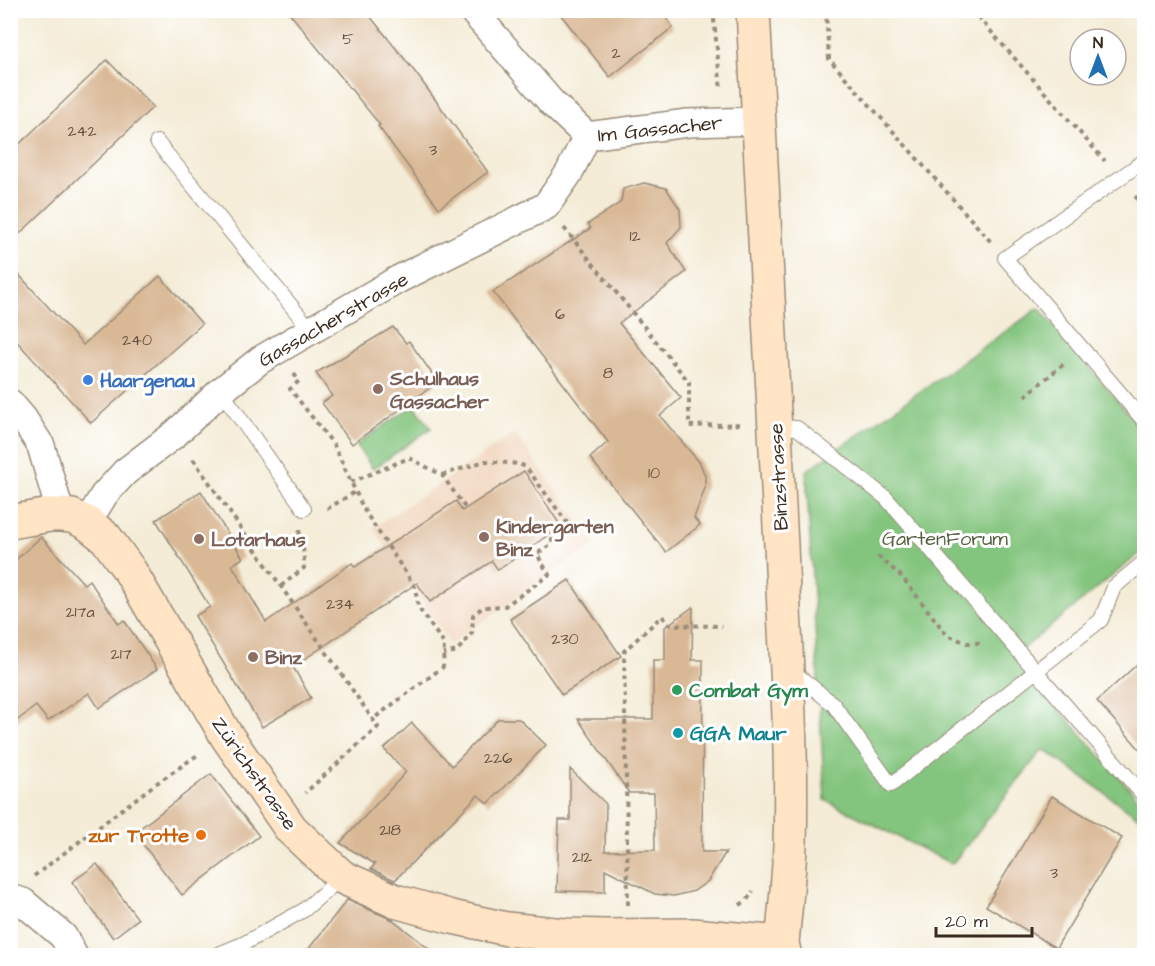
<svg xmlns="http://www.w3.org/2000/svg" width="1155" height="966" font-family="'Architects Daughter',sans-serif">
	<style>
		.built { fill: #f1d5bd }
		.green { fill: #83c57e; stroke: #5f784e; stroke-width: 1.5 }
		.building { fill: #d9b895 }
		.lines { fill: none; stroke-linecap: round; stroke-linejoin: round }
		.lane-casing { stroke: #988b7a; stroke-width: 16 }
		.street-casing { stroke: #988b7a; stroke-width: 30 }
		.secondary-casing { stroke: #988b7a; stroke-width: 36 }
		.path { stroke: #988b7a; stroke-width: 4; stroke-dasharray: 4.5 4.5; stroke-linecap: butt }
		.lane { stroke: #fff; stroke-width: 14 }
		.street { stroke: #fff; stroke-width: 27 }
		.secondary { stroke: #ffe4c6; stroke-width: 33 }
		.shop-dot { fill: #3f7fe0; stroke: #fff; stroke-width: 2 }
		.education-dot { fill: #8d6e63; stroke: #fff; stroke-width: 2 }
		.leisure-dot { fill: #2e9e5b; stroke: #fff; stroke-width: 2 }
		.culture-dot { fill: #0f9aa8; stroke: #fff; stroke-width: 2 }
		.food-dot { fill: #e8710a; stroke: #fff; stroke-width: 2 }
		.labels { text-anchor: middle; stroke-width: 6; stroke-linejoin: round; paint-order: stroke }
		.number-label { font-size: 16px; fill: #624e3c }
		.street-label { font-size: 20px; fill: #3b2a1e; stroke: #fff }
		.education-label { font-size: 20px; font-weight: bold; fill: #785e54; stroke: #fff; text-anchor: start }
		.shop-label { font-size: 20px; font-weight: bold; fill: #366cbe; stroke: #fff; text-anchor: start }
		.park-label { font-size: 20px; fill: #546040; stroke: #fff }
		.leisure-label { font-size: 20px; font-weight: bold; fill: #27864d; stroke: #fff; text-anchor: start }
		.culture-label { font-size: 20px; font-weight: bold; fill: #0d838f; stroke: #fff; text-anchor: start }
		.food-label { font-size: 20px; font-weight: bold; fill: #c56008; stroke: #fff; text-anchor: end }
	</style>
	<rect width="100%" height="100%" fill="#fff"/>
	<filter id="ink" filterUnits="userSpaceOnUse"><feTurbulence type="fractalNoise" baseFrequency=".0167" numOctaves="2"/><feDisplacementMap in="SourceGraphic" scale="12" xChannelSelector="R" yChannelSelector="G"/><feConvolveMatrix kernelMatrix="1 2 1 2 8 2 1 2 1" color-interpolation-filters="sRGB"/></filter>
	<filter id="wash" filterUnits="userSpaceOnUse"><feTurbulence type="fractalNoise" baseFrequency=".008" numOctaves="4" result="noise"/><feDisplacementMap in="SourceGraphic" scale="24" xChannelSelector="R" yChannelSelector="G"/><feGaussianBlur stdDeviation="1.35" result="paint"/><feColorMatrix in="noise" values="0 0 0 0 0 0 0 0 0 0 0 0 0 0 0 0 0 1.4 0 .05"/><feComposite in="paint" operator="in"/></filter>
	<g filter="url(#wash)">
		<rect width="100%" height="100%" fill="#f4ecd7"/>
		<!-- built -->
		<path class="built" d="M515 433 595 545 549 575 450 644 373 528Z"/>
		<!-- green -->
		<g class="green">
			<path d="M1039 308 1144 432V550L1013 657 1144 805V821L1043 749 952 864 825 800 806 471Z"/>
			<path d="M414 405 431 428 373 469 356 445Z"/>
		</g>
		<g id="blocks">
			<!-- building -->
			<g class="building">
				<path d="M287 10H365L415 72 488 172 439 208 378 126 380 125Z"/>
				<path d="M557 10H660L673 27 610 77Z"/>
				<path d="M107 60 153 107 10 243V153Z"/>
				<path d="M644 183 666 188 680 209 681 227 667 243 686 272 619 323 681 398 660 416 700 463 705 476V488L694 518 700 525 666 552 590 458 608 442 493 292 591 228 588 224 621 202 623 189Z"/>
				<path d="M10 265 83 345 160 276 202 324 91 423 10 334Z"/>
				<path d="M393 327 406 343 409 341 438 382 352 444 322 403 332 396 316 373Z"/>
				<path d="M524 471 561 526 498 570 492 561 430 602 417 583 293 667 311 698 262 727 195 616 210 607 156 520 201 491 243 558 232 565 266 622 352 563 355 567 456 501 462 511Z"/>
				<path d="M41 537 84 584 89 580 119 624 124 620 157 669 99 708 89 693 48 721 36 706 10 726V565Z"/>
				<path d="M569 580 621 656 562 695 510 619Z"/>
				<path d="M693 607 692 660H703L702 852H726L708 881 694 891 674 896 655 894 605 869V892L557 891 559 820H570V769L606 804 605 851 655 850 654 793H629L578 719H653V660H665V627Z"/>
				<path d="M1144 658V754L1097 701Z"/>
				<path d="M498 719H519L546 745 488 804 478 795 395 880 371 869 375 864 340 843 406 772 384 749 412 723 452 766Z"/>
				<path d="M211 774 259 836 182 895 134 833Z"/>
				<path d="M1052 796 1122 838 1056 948 986 906Z"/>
				<path d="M97 864 138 919 113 938 72 882Z"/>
				<path d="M347 900 393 920 438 956H303Z"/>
			</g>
		</g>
	</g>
	<g filter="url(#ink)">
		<use href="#blocks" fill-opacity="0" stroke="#988b7a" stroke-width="1.5"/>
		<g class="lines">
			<!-- lane casing -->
			<g class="lane-casing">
				<g id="lane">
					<path d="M157 142 311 330"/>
					<path d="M1144 161 1005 258 1144 421"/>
					<path d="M221 391 304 509"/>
					<path d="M776 427 797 428 886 498 1144 796"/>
					<path d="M791 670 833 704 891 785 1101 620 1114 587 1144 562"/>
					<path d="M214 956 243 944 304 910 342 877"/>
				</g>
			</g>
			<!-- street casing -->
			<g class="street-casing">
				<g id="street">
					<path d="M472 10 552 103 587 136 688 123 758 121"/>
					<path d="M10 403 23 418 41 446 61 515"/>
					<path d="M87 523 104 495 125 472 175 434 221 391 260 360 399 279 546 206 569 173 587 136"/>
					<path d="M10 898 23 902 63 936 74 956"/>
				</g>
			</g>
			<!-- secondary casing -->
			<g class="secondary-casing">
				<g id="secondary">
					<path d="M753 10C761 189 773 366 781 545 785 644 793 745 790 844 789 877 785 910 782 943L785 956"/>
					<path d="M10 522 50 515H61L72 516 87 523 106 538 130 571 226 735 291 829 342 877 395 901 452 917 507 929 564 935 606 936 693 935 782 943"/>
				</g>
			</g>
			<!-- path -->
			<g class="path">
				<path d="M713 10 721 90"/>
				<path d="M826 10 829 59 991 242"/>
				<path d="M972 10 1105 161"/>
				<path d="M10 125 12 124"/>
				<path d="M1135 196 1144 206"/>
				<path d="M564 228 689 382V426L743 424"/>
				<path d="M294 374 299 381 290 389 334 445 364 510 415 587 418 607 444 644 443 667 373 719"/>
				<path d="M1025 396 1065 363"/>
				<path d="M193 459 378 727 305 793"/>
				<path d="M442 475 485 461 519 464 526 467 568 524 552 536V544L537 554 549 575 505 606 483 607 473 615 472 633 457 651 444 654"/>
				<path d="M351 482 409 458 442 475 466 509"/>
				<path d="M327 509 355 492"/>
				<path d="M878 556 902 577 947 635 967 643H980"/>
				<path d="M281 586 304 568V554L299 530"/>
				<path d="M34 876 154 785 199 754"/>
				<path d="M628 905 624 651 662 616 670 625 722 626"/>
				<path d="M740 905 747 900 753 891"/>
			</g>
			<!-- lane -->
			<use href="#lane" class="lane"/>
			<!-- street -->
			<use href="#street" class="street"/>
			<!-- secondary -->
			<use href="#secondary" class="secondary"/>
		</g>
	</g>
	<!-- markers -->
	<circle class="shop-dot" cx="88" cy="380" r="6"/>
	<g class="education-dot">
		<circle cx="378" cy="389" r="6"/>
		<circle cx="484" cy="537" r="6"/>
		<circle cx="199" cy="539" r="6"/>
		<circle cx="253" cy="657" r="6"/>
	</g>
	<circle class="leisure-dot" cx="677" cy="690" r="6"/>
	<circle class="culture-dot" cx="678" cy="733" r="6"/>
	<circle class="food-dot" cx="201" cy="835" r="6"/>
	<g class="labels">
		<!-- number labels -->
		<g class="number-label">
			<text x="348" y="44">5</text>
			<text x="616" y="58">2</text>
			<text x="82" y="136">242</text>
			<text x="433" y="155">3</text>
			<text x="635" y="241">12</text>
			<text x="560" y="319">6</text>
			<text x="137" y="345">240</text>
			<text x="608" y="378">8</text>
			<text x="654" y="478">10</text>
			<text x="340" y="609">234</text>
			<text x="80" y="617">217a</text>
			<text x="565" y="644">230</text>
			<text x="121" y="659">217</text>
			<text x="498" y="763">226</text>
			<text x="390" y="835">218</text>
			<text x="582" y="862">212</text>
			<text x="1054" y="878">3</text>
		</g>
		<!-- street labels -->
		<g class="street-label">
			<text transform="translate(660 128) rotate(-6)" y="7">Im Gassacher</text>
			<text transform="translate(333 319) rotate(-30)" y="7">Gassacherstrasse</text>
			<text transform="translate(778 477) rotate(-93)" y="7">Binzstrasse</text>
			<text transform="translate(255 773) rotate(55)" y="7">Zürichstrasse</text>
		</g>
		<!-- education labels -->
		<g class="education-label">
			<text x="390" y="385">Schulhaus<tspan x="390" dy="23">Gassacher</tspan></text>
			<text x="496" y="533">Kindergarten<tspan x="496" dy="23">Binz</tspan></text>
			<text x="211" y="546">Lotarhaus</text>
			<text x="265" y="664">Binz</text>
		</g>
		<!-- shop labels -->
		<g class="shop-label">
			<text x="100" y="387">Haargenau</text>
		</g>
		<!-- park labels -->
		<g class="park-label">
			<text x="945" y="545">GartenForum</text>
		</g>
		<!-- leisure labels -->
		<g class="leisure-label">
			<text x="689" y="697">Combat Gym</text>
		</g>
		<!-- culture labels -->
		<g class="culture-label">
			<text x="690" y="740">GGA Maur</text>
		</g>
		<!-- food labels -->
		<g class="food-label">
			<text x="189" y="842">zur Trotte</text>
		</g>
	</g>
	<!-- margin -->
	<rect width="1155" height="966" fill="none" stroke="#fff" stroke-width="36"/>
	<!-- north arrow -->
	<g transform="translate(1098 57)"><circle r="28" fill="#ffffff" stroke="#b1aaa5" stroke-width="1.5"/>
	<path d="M0-4.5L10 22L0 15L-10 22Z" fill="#1f6fb2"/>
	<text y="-9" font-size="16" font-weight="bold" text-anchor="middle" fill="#3b2a1e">N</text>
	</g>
	<!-- scale -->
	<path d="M936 927v9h96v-9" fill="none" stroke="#3b2a1e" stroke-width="3"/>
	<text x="945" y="927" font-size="18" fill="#3b2a1e" stroke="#ffffff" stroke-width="4.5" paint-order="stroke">20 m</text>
</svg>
